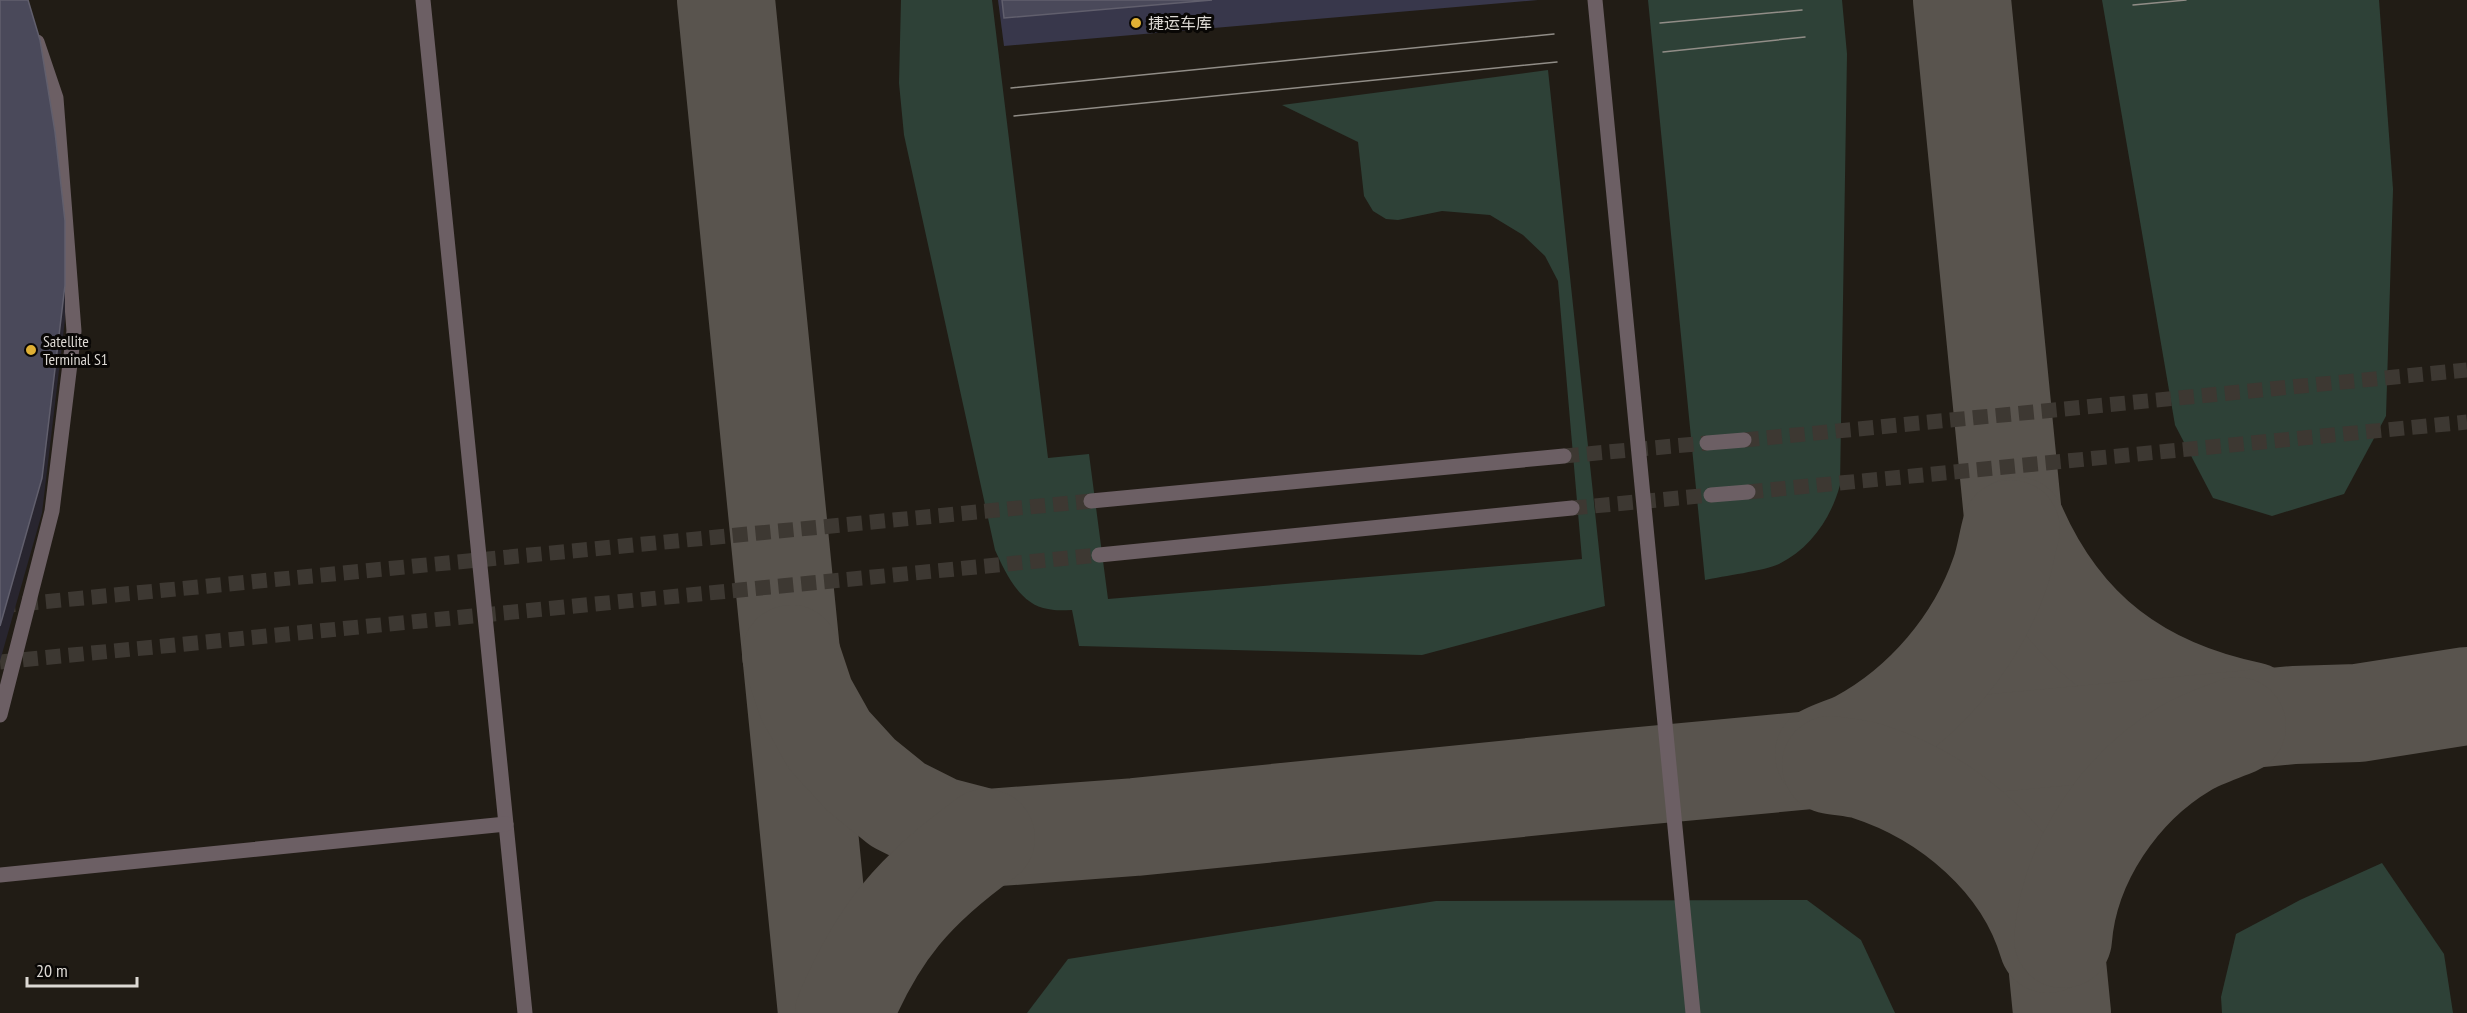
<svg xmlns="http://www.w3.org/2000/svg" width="2467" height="1013" font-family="'PT Sans Narrow','Noto Sans SC',sans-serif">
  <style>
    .green { fill: #2e4137 }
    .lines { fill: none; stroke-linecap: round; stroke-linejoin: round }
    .taxiway { stroke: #59544e; stroke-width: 98 }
    .minor-tunnel { stroke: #3d3832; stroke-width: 15; stroke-dasharray: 15 8; stroke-linecap: butt }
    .minor { stroke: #6c5f64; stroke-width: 15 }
    .tram { stroke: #918d87; stroke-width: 1.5 }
    .wall { fill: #38374b }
    .shaded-wall { fill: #28252f }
    .building { fill: #4a495a; stroke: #615f6d; stroke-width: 1.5 }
    .poi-dot { fill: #e0b034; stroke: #090705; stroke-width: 2 }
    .labels { text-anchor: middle; stroke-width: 6; stroke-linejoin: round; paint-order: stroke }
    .poi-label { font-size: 16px; fill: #ddd9d4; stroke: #090705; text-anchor: start }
  </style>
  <rect width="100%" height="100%" fill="#211c15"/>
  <g class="green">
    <path d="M901,0h91l56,458 41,-4 19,145 474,-40 -24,-278 -13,-25 -22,-21 -33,-20 -48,-4 -44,9 -12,-1 -13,-8 -9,-15 -6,-54 -76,-37 266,-35 57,536 -183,49 -343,-9 -7,-36c-8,0 -16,1 -24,-1 -28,-4 -43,-37 -53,-59l-91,-415 -5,-52z"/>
    <path d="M1648,0h194l5,54 -7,431c-9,33 -29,63 -61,79 -15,7 -56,12 -74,16z"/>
    <path d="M2102,0h277l14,189 -7,227 -42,78 -72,22 -59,-18 -38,-73z"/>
    <path d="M2382,863l62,91 9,59h-231l-1,-16 15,-63 64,-34z"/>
    <path d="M1807,900l54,40 34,73h-868l41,-54 368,-58z"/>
  </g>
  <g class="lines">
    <g class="taxiway">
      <path d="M726,0l101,1013"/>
      <path d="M1962,0l100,1013"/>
      <path d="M2017,526c46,105 123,162 234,185"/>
      <path d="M791,654l15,45 23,41 32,35 37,30 42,21 46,12 149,-11 484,-49 675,-63 64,-2 109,-17"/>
      <path d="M1824,754c11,-5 23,-9 34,-14 65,-35 118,-97 142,-167 5,-14 7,-30 11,-44"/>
      <path d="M1831,765c12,2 25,3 36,6 81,26 157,90 181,173"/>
      <path d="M2063,939c6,-77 57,-152 123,-191 15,-9 34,-15 51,-22"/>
      <path d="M844,1013c34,-81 71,-124 142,-175"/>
    </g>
    <g class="minor-tunnel">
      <path d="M1744,440l723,-70"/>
      <path d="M1564,456l143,-13"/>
      <path d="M1748,492l719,-70"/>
      <path d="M1572,508l139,-13"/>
      <path d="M0,606l1091,-105"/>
      <path d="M0,662l1099,-107"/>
    </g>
    <g class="minor">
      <path d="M423,0l102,1013"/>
      <path d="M1595,0l98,1013"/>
      <path d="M1707,443l37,-3"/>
      <path d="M1711,495l37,-3"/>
      <path d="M1091,501l473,-45"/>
      <path d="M1099,555l473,-47"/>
      <path d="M0,715l52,-204 22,-180 -18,-233 -19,-56"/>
      <path d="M0,875l506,-51"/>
    </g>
    <g class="tram">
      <path d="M2133,5l53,-5"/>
      <path d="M1660,23l142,-13"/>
      <path d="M1663,52l142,-15"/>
      <path d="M1011,88l543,-54"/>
      <path d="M1014,116l543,-54"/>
    </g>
  </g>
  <path class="wall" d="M998,0h540l-534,46z"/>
  <path class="shaded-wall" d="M65,285v35l-23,193 -42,148v-35z"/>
  <g class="building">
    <path d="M0,0h28l12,40 15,92 10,89v64l-23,193 -42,148z"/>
    <path d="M1002,0h210l-208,18z"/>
  </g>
  <g class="poi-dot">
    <circle cx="1136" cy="23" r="6"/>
    <circle cx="31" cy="350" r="6"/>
  </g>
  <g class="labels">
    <g class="poi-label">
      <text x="1148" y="29">捷运车库</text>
      <text x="43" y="347">Satellite<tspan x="43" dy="18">Terminal S1</tspan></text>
    </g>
  </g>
  <path d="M27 977v9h110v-9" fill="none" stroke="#ddd9d4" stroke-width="3"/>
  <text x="36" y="977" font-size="18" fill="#ddd9d4" stroke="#090705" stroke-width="4.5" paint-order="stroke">20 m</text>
</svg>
